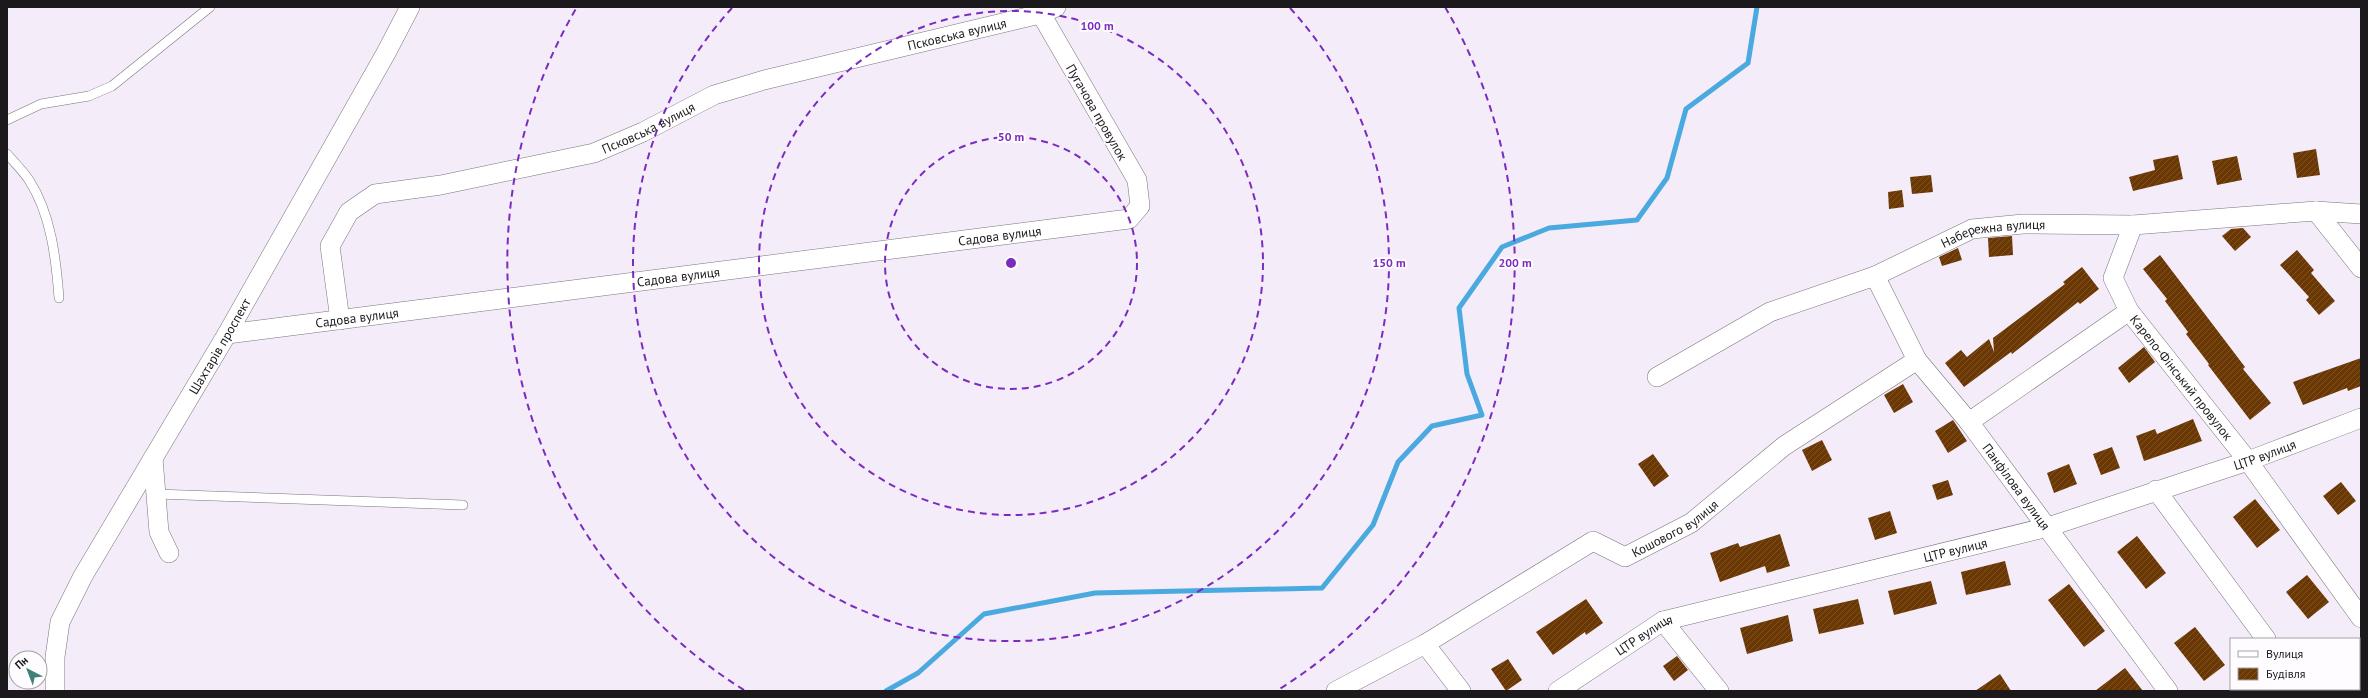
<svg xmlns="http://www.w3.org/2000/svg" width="2368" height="698" font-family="'PT Sans',sans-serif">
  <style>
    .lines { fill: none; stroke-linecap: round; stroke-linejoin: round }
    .stream { stroke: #4aa9de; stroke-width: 5 }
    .building { fill: url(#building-hatch) }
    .service-casing { stroke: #7b737d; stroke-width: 10 }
    .minor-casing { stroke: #7b737d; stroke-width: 20 }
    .service { stroke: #fff; stroke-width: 9 }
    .minor { stroke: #fff; stroke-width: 19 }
    .ring { fill: none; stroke: #7b2cbf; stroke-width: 2; stroke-dasharray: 7 5 }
    .labels { text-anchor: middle; stroke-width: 4; stroke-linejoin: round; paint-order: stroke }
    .street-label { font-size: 13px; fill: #1c191d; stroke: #fefcff }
    .centre { fill: #7b2cbf; stroke: #fefcff; stroke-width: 2 }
    .ring-label { font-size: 12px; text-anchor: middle; font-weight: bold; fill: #7b2cbf; stroke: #fefcff; stroke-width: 4; stroke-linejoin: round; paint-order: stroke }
  </style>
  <defs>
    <pattern id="building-hatch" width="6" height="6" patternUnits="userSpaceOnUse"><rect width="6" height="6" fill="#6b3702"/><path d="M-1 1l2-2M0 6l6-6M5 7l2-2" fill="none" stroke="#7b5127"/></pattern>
  </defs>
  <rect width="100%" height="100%" fill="#f5ecf9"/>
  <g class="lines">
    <path class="stream" d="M886,691l32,-18 66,-59 111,-21 227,-5 51,-63 25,-63 34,-36 50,-11 -15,-41 -8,-66 43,-61 47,-19 88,-8 30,-42 19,-69 62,-46 9,-56"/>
  </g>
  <g class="building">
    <path d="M2316,149l4,26 -23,3 -4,-25z"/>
    <path d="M2178,155l5,24 -50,12 -4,-14 26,-7 -2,-10z"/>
    <path d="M2237,156l5,24 -25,5 -5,-24z"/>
    <path d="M1931,175l2,17 -21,2 -2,-17z"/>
    <path d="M1902,190l2,17 -15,2 -1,-17z"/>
    <path d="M2243,228l8,9 -16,14 -13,-15 9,-7z"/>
    <path d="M2012,236l1,19 -24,2 -1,-19z"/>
    <path d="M1958,248l4,12 -20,6 -3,-9z"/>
    <path d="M2297,250l17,20 -3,3 24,28 -16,14 -13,-15 3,-3 -29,-32z"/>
    <path d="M2160,255l85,112 -2,2 28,34 -21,17 -42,-55 1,-1 -23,-30 2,-2 -23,-31 2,-2 -24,-30z"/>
    <path d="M2082,267l17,22 -19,15 -2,-2 -66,52 -1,-2 -47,35 -19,-24 16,-13 6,7 22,-18 5,13 -1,-14 72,-54 -2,-2z"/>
    <path d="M2144,347l11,15 -26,21 -11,-15z"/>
    <path d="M2361,358v28l-13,5 -1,-3 -44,17 -10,-23z"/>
    <path d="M1903,384l10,18 -19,11 -10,-18z"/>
    <path d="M2193,419l9,22 -58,20 -8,-25 19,-7 2,5z"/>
    <path d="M1953,420l14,21 -19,12 -13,-22z"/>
    <path d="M1822,440l10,20 -20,11 -10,-21z"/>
    <path d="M2112,447l8,21 -19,7 -8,-21z"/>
    <path d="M1653,454l16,22 -15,11 -16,-23z"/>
    <path d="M2069,464l8,20 -23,9 -7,-20z"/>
    <path d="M1948,480l5,15 -16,5 -5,-15z"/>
    <path d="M2341,482l15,19 -18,14 -15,-19z"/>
    <path d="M2255,499l25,31 -23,18 -24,-31z"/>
    <path d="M1890,511l7,22 -22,7 -7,-22z"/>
    <path d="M1780,534l10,32 -23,7 -2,-7 -45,16 -10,-29 28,-10 2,4z"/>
    <path d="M2137,536l29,37 -20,16 -29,-37z"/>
    <path d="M2005,561l6,24 -45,10 -5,-23z"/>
    <path d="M2307,575l22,27 -21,17 -22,-27z"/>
    <path d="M1931,581l6,23 -43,11 -6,-24z"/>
    <path d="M2069,584l36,47 -21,16 -36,-47z"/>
    <path d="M1586,599l17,24 -17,12 -1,-3 -32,23 -17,-23z"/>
    <path d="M1858,599l6,25 -45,10 -6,-25z"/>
    <path d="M1788,615l5,26 -46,13 -7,-26z"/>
    <path d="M2195,627l30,38 -21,16 -30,-38z"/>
    <path d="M1677,656l11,14 -14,11 -11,-15z"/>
    <path d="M1508,659l14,21 -16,11 -15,-22z"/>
    <path d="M2125,668l18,23h-48z"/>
    <path d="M2000,674l11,17h-36z"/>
  </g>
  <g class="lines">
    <defs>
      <g id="service">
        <path d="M7,120l34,-16 48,-8 23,-10 98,-79"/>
        <path d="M7,154c7,8 16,17 22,26 22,34 27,78 30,118"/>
        <path d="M156,494l307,11"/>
      </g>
      <g id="minor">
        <path d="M2316,211l45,57"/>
        <path id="s1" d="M2133,225l-20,53 16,33 119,150 113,157"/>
        <path id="s2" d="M1875,276l42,84 52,62 199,269"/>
        <path id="s3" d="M340,320l-10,-74 19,-34 26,-18 66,-9 153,-32 49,-21 71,-37 50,-15 276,-66 16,-7"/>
        <path id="s4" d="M227,334l902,-115 11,-13 -3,-26 -100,-173"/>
        <path id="s5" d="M1657,377l113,-65 105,-36 97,-47 51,-5 110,1 183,-14 45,3"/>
        <path d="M1969,422l160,-111"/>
        <path d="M153,458l6,74 10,21"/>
        <path d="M2156,490l110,149"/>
        <path d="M1663,621l56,70"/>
        <path d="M1425,644l36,47"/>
        <path d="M2303,689l2,2"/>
        <path id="s6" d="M55,691v-34l5,-35 23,-46 144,-242 159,-281 24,-46"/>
        <path id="s7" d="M1336,691l89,-47 168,-103 32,16 66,-34 93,-77 133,-86"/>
        <path id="s8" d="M1558,691l105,-70 385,-94 200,-66 113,-43"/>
      </g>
    </defs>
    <use href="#service" class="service-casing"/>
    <use href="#minor" class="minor-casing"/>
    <use href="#service" class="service"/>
    <use href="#minor" class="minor"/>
  </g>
  <g class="ring">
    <circle cx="1011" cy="263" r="126"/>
    <circle cx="1011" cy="263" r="252"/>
    <path d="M1290 8A378 378 0 1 1 732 8"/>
    <path d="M744 690A504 504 0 0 1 577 7M1445 7A504 504 0 0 1 1278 690"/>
  </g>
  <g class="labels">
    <g class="street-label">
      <text dy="5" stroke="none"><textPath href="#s3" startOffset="752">Псковська вулиця</textPath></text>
      <text transform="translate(1097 112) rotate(60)" y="5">Пугачова провулок</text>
      <text dy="5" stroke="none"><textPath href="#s3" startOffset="428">Псковська вулиця</textPath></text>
      <text dy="5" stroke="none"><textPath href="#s4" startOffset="779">Садова вулиця</textPath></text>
      <text dy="5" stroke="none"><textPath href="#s5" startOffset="369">Набережна вулиця</textPath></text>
      <text dy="5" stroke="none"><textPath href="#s4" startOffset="455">Садова вулиця</textPath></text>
      <text dy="5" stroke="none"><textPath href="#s4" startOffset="131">Садова вулиця</textPath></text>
      <text dy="5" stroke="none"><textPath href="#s6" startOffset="388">Шахтарів проспект</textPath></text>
      <text dy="5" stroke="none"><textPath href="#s1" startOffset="178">Карело-Фінський провулок</textPath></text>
      <text dy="5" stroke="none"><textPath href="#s8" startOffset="751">ЦТР вулиця</textPath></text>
      <text dy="5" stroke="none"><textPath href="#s2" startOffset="255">Панфілова вулиця</textPath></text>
      <text dy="5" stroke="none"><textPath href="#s7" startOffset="391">Кошового вулиця</textPath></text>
      <text dy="5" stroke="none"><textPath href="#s8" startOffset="427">ЦТР вулиця</textPath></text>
      <text dy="5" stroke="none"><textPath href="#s8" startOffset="103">ЦТР вулиця</textPath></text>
    </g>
  </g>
  <circle cx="1011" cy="263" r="6" class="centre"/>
  <g class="ring-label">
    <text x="1097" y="30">100 m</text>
    <text x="1011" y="141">50 m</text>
    <text x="1389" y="267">150 m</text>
    <text x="1515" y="267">200 m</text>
  </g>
  <rect width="2368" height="698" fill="none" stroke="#1c191d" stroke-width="16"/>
  <rect x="2230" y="638" width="130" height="52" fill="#fefcff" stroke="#a4a1a5"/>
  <rect x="2238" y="651" width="20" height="6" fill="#ffffff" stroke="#a4a1a5"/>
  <text x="2266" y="658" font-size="12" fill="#1c191d">Вулиця</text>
  <rect x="2238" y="668" width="20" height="12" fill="url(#building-hatch)" stroke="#a4a1a5"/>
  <text x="2266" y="678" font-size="12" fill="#1c191d">Будівля</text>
  <g transform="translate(28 670) rotate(318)"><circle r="19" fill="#fefcff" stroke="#a4a1a5"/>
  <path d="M0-3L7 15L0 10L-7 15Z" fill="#3d8279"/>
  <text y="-6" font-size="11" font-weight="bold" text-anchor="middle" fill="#1c191d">Пн</text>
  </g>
</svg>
